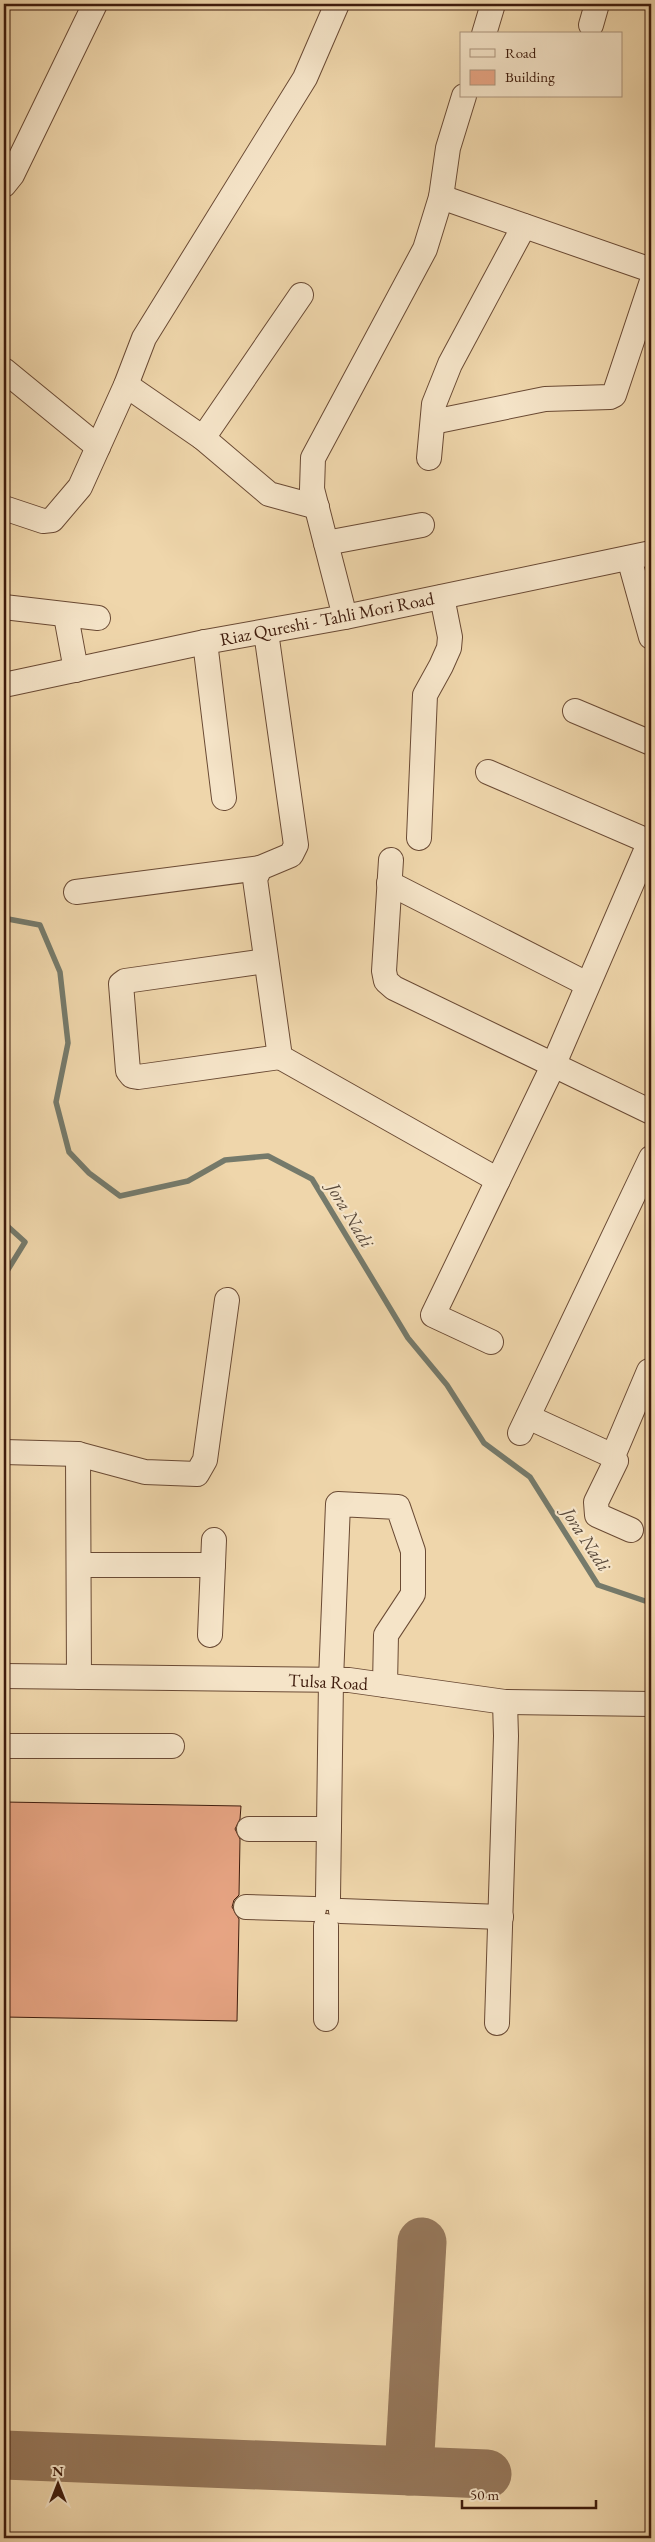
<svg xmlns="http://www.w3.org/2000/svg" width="655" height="2542" font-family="'EB Garamond',serif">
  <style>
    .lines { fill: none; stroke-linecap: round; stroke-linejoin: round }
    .stream { stroke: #757a6b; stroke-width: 5.5 }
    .taxiway { stroke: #96785c; stroke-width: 49 }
    .building { fill: #e8a584; stroke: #3e1b0c }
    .minor-casing { stroke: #6a4a34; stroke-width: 26 }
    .minor { stroke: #f5e4c8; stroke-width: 24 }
    .labels { text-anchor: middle; stroke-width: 4.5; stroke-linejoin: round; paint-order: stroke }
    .street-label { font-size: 18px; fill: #3e1b0c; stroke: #f5e4c8 }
    .water-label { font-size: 19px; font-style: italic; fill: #5a4a3b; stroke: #f5e4c8 }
  </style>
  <rect width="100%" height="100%" fill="#efd6ab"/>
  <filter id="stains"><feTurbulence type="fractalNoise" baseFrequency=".004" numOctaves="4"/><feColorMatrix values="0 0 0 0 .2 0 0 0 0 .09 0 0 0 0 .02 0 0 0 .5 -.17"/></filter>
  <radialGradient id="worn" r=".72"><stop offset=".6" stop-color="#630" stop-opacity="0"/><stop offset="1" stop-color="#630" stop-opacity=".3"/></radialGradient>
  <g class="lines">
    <g class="stream">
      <path d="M4,921l4,-2 32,6 20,47 8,71 -12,59 13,50 20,21 31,23 68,-15 37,-21 43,-4 44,23 96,159 39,47 37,58 46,34 68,108 53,18"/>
      <path d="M4,1223l21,19 -21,34"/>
    </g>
    <g class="taxiway">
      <path d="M4,2455l483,19"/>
      <path d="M409,2471l13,-229"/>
    </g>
  </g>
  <path class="building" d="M4,1802l237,4 -1,13 -5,10 5,10 -1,56 -5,5 -2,7 7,12 -2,102 -233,-4z"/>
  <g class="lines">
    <defs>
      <g id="minor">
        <path d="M591,25l6,-21"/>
        <path d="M484,34l9,-30"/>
        <path d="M4,185l8,-10 83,-171"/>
        <path d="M441,197l210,73"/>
        <path d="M4,370l94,77"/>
        <path d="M126,385l77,53 66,56 48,13"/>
        <path d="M433,422l112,-23 65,-2 4,-2 37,-111"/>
        <path d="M203,438l98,-143"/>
        <path d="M429,458l5,-54 16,-40 74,-138"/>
        <path d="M4,508l39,13 9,-1 28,-33 46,-102 18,-47 161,-260 32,-74"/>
        <path d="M326,543l96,-18"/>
        <path d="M629,558l22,79"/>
        <path d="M4,607l94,11"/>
        <path d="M66,616l10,54"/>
        <path d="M345,617l-33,-128 1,-31 112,-209 16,-52 7,-49 16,-52"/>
        <path d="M266,632l30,213 -5,10 -31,13 -5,11 25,178 218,123"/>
        <path d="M205,642l19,156"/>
        <path d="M4,685l201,-43 140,-25 306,-64"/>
        <path d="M575,711l76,32"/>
        <path d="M488,772l162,70"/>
        <path d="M419,838l6,-143 16,-29 8,-18 1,-11 -8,-40"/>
        <path d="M391,860l-7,111 2,10 8,7 257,124"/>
        <path d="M389,883l198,101"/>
        <path d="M76,892l184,-24"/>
        <path d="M266,961l-141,20 -4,3 7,87 4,5 6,1 142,-20"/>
        <path d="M491,1342l-58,-27 120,-249 98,-227"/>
        <path d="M528,1417l85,39"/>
        <path d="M520,1433l131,-275"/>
        <path d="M4,1452l74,2 67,18 52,2 8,-14 22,-160"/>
        <path d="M78,1454l1,223"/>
        <path d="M631,1530l-34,-15 -1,-13 20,-41 -3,-5 36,-85"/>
        <path d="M79,1565h134"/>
        <path d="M210,1635l4,-95"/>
        <path d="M4,1676l345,4 156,22 146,2"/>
        <path d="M4,1746h168"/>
        <path d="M249,1829h80"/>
        <path d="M328,1898l3,-218 7,-176 60,3 15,44v43l-27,41 -1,50"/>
        <path d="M246,1907l68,2"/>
        <path d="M341,1911l160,6"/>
        <path d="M326,2019v-93"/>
        <path d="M497,2023l9,-287 -1,-34"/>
      </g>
    </defs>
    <use href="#minor" class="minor-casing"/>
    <use href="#minor" class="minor"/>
  </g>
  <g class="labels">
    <g class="street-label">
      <text transform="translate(327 619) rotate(-11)" y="6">Riaz Qureshi - Tahli Mori Road</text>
      <text transform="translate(328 1682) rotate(3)" y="6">Tulsa Road</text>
    </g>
    <g class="water-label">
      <text transform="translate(351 1215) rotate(59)" y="7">Jora Nadi</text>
      <text transform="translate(587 1539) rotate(57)" y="7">Jora Nadi</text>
    </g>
  </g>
  <rect width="655" height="2542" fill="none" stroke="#efd6ab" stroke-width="20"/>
  <rect x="5" y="5" width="645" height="2532" fill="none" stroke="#3e1b0c" stroke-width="2.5"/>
  <rect x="10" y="10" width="635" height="2522" fill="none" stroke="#3e1b0c"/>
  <rect x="460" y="32" width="162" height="65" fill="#f5e4c8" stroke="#ac947d"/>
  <rect x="470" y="49" width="25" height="8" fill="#f5e4c8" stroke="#ac947d"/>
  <text x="505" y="58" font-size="15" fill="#3e1b0c">Road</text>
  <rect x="470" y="70" width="25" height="15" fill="#e8a584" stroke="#ac947d"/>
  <text x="505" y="82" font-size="15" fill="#3e1b0c">Building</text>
  <g transform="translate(58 2484)" stroke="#f5e4c8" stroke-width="4" paint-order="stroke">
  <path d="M0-4L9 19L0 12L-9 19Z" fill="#3e1b0c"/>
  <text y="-8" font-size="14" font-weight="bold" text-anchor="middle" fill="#3e1b0c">N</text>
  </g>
  <path d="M462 2500v8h134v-8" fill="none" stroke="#3e1b0c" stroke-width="2.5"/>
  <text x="470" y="2500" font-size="15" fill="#3e1b0c" stroke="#f5e4c8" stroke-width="4" paint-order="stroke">50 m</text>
  <rect width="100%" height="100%" filter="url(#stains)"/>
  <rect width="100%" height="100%" fill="url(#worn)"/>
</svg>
